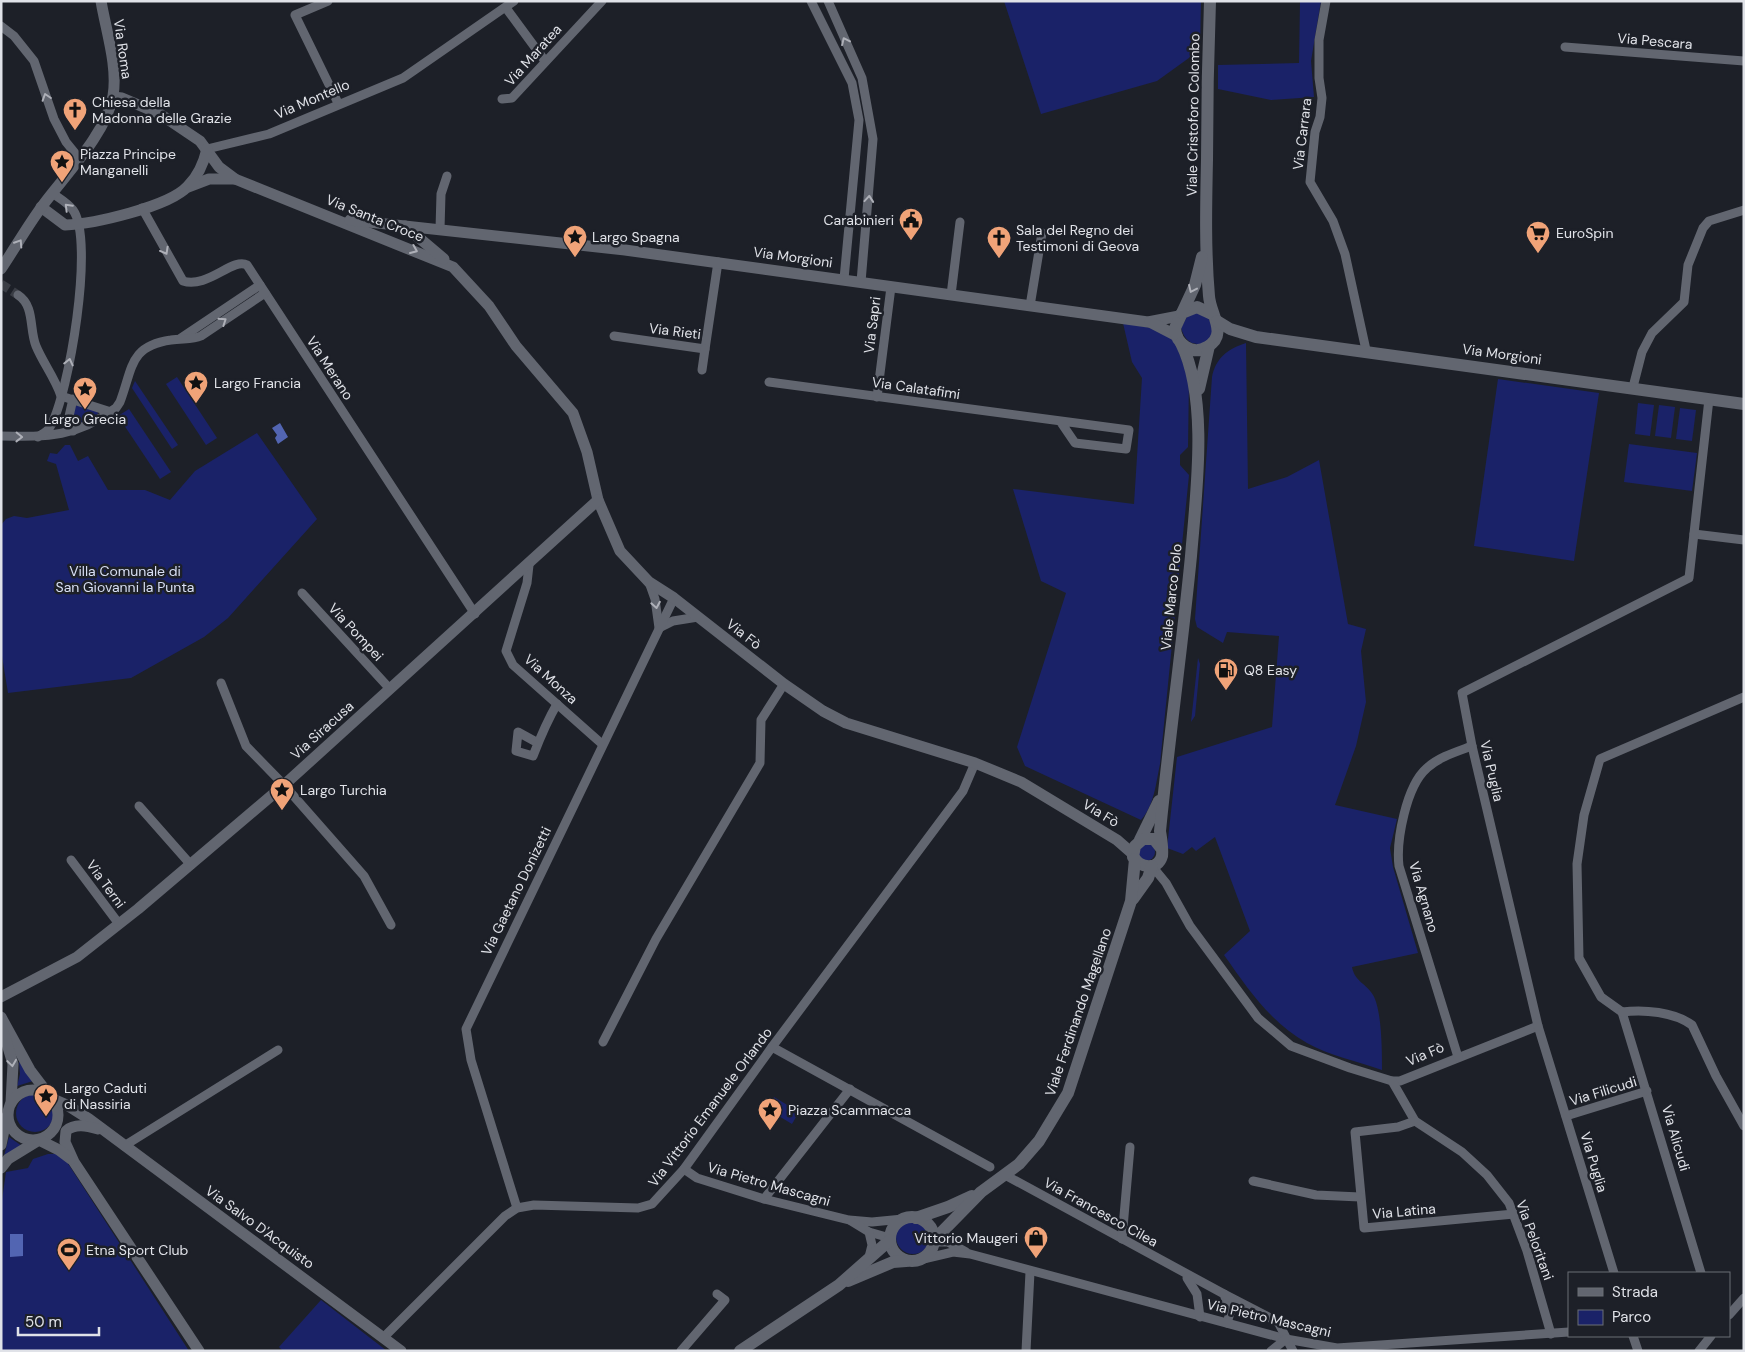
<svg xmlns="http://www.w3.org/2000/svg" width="1745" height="1352" font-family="'DM Sans',sans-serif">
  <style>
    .green { fill: #1a2268 }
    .water { fill: #5265b2 }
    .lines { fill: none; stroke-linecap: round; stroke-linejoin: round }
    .minor-tunnel { stroke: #3a3d45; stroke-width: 9; stroke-dasharray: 9 4.5; stroke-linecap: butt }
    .minor { stroke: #626670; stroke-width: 9 }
    .tertiary { stroke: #626670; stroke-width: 11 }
    .secondary { stroke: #626670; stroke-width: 12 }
    .oneway { stroke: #aeb0b8 }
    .labels { text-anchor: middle; stroke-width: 5; stroke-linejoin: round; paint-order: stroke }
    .street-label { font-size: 14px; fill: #e0e2e8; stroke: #1d2028 }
    .poi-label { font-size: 14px; fill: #e0e2e8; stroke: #1d2028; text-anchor: start }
    .park-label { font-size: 14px; fill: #d8dff4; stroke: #1d2028 }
  </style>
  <rect width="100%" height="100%" fill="#1d2028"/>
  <g class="green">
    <path d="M1004,1h197l-1,49 -43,31 -116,33z"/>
    <path d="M1300,1h21l-10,60 3,36 -43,3 -53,-11v-24l81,-2z"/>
    <path d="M1189,313h17l9,19 -10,12c-14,1 -20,-3 -24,-16z"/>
    <path d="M1123,323l29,5 22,11 15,40 -1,68 -8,8v10l9,10 -29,289c-4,19 -6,42 -19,56l-116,-54 -8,-19 49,-154 -25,-12 -28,-92 121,15 8,-126 -10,-16z"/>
    <path d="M1246,343l2,146 39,-12 32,-17 29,164 18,5 -5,22 5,51 -10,44 -21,59 62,14 -7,29 3,19 25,86 -66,14c3,15 14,16 21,28 9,15 9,57 9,75 -23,-8 -54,-15 -75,-27 -37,-21 -59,-54 -83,-88l26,-24 -35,-94 -19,14 -4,-4 -9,7 -16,-6 10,-91 95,-30 7,-91 -52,-4 -4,11 -26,-16 -2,-8 17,-242c4,-19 15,-28 34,-34z"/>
    <path d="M177,377l40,61 -11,7 -40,-61z"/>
    <path d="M1498,379l101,14 -25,168 -100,-15z"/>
    <path d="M135,381l43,64 -6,4 -40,-61z"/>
    <path d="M1638,403l16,2 -4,31 -15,-2z"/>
    <path d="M76,405l21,6 1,3 -17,10 -10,-3z"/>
    <path d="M1659,405l16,2 -4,31 -16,-2z"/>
    <path d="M1680,408l16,2 -4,31 -16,-2z"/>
    <path d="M129,409l42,63 -11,7 -42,-63z"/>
    <path d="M257,433l60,86 -89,99 -24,19 -73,41 -123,15 -7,-43v-125l5,-6 8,-3 13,2 42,-8 -13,-46 -9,-3 3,-8 7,1 8,-9h5l8,16 10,-5 20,34h37l25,10 25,-29z"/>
    <path d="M1629,444l68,9 -5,38 -68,-9z"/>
    <path d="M1198,658l2,6 -5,52 -4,6z"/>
    <circle cx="1146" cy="852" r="9"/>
    <path d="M19,1061l14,20 -16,5 3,-12z"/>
    <circle cx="35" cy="1113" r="19"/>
    <path d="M774,1097l25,15 -7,12 -25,-15z"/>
    <path d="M9,1137l13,9 -18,10z"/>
    <path d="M48,1154h9l10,8 122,189h-188v-144l5,-35 22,-4 5,-9z"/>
    <circle cx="913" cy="1237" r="17"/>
    <path d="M321,1300l66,51h-104l-4,-4z"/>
  </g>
  <g class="water">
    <path d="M280,423l8,14 -10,7 -3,-6 2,-3 -5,-7z"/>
    <path d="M10,1234h13v22l-13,1z"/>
  </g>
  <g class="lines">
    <path class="minor-tunnel" d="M1,284l17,11"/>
    <g class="minor">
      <path d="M328,1l-33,14 43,88"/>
      <path d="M811,1l41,82 7,37 -15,159"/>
      <path d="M828,1l34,77 11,61 -12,143"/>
      <path d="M1326,1l-7,39v38l3,20 -2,19 -5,15 -5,50 23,39 12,33 21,96"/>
      <path d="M506,8l39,53"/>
      <path d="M1,26l13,10 20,25 20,58 12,23 13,16"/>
      <path d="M1565,47l179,14"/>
      <path d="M502,99l10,-1 90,-97"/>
      <path d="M207,149l62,-15 134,-56 111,-77"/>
      <path d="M142,208l41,73c24,8 50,-24 64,-16l228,349"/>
      <path d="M440,229l1,-35 6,-18"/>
      <path d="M18,295c17,11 11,34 18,51 7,17 19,32 25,50l50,16"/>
      <path d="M951,295l9,-73"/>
      <path d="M1030,306l12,-73"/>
      <path d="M614,336l91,13 13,-87"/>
      <path d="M181,338l79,-53"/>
      <path d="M702,370l3,-21"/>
      <path d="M769,382l360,48 -3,19 -51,-6 -15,-22"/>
      <path d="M1633,387l9,-35 10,-19 32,-31 4,-37 15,-37 6,-7 35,-11"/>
      <path d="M877,397l14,-110"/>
      <path d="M73,399l-6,26 6,6"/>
      <path d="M1,436c48,1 75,1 115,-28l4,-6c13,-34 9,-56 51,-62 11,-2 21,0 30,-4l64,-43"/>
      <path d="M38,437c4,-3 9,-5 12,-10 19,-32 45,-187 23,-217 -5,-7 -14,-12 -21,-17"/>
      <path d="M1694,534l50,6"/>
      <path d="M529,565l-2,18 -21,68 7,14 89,79"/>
      <path d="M649,582l6,17 4,29 14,-7 25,-4"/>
      <path d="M302,593l88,96"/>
      <path d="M221,683l25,63 38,39 80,91 27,49"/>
      <path d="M538,743l-20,-11 -2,19 17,5c7,-18 14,-35 24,-52"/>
      <path d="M139,806l52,59"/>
      <path d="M71,860l48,64"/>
      <path d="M1152,866l14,17 24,43 68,92 33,28 59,22 42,13h8l138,-55"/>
      <path d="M1622,1012l-21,-15 -22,-39 -2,-94 7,-49 16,-56 144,-62"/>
      <path d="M1622,1012l79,261"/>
      <path d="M1622,1012c22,-3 52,0 70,13l24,51 28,50"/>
      <path d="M603,1042l53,-103 104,-176 1,-43 23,-36"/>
      <path d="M772,1047l218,120"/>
      <path d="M1458,1057l-59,-191c-3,-25 7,-80 28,-98 12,-11 29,-16 45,-22"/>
      <path d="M1392,1081l23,40 47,31 25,23 22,28 18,48 24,83"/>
      <path d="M1566,1116l81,-25"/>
      <path d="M1415,1121l-17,6 -43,5 9,96 150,-14"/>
      <path d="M124,1146l154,-96"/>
      <path d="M684,1169l13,9 67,21 85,21 23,2 31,-3"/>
      <path d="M1005,1175l219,119 6,19 -3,10"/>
      <path d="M1253,1181l63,14 44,2"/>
      <path d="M764,1199l86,-110"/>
      <path d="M517,1208l-46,-148 -5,-31 208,-431"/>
      <path d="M851,1221l18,11 21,6"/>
      <path d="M869,1232l3,13 -3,12"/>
      <path d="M1122,1239l8,-92"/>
      <path d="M934,1242h14l18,10"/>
      <path d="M919,1260l34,-8 17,2 316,85 51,9 232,-16"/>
      <path d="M1614,1273l-76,-247 -66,-280 -10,-53 227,-115 20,-179"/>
      <path d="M1187,1278l10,16 3,23"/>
      <path d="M1224,1294l54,28 15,29"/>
      <path d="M1729,1315l15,-17"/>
      <path d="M1633,1336l5,15"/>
      <path d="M384,1337l121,-121 12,-8 17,-3 104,3 14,-4 32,-35 88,-122 191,-256 12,-28"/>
      <path d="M681,1351l44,-51 -8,-6"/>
      <path d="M1026,1351l4,-79"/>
      <path d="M1271,1351l15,-12"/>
      <path d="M1699,1351l12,-15"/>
    </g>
    <g class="tertiary">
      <path d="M113,97l9,1 38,16 40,27 19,26 16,12 218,88 36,39 27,40 57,67 14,39 11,48 22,51 29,31 25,16 110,86 39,27 23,12 129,40 46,19 96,58 16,14"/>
      <path d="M188,187l21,-8h26"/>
      <path d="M41,207l24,18c28,-1 104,-18 123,-39 10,-10 16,-24 19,-37"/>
      <path d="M350,220l275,30 523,72 31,-6"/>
      <path d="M405,226l39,33"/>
      <path d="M1,269c14,-21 27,-44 42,-64 23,-31 63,-71 70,-109 5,-30 -7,-65 -12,-95"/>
      <path d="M1150,322l27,14"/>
      <path d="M1,997l76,-40 61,-48 146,-124 314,-285"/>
      <path d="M1,1017l29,53 19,25"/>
      <path d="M4,1034l9,30 -2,39"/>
      <circle cx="33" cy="1115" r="25"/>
      <path d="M53,1099l14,6 22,14 312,232"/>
      <path d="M98,1129c-11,-3 -23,-6 -32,2l-1,11 9,20 125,189"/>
      <path d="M1,1145l6,-29"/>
      <path d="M1,1168l7,-9 31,-19 20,10 12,9"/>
    </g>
    <g class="secondary">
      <path d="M1210,1c-2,53 -3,106 -3,159 -1,46 -2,91 2,136 1,18 20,39 -2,51 -15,9 -31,-3 -32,-19l7,-15 15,-6 15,7"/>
      <path d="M1182,313l13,-28 7,-28"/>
      <path d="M1217,321l13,8 26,8 488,67"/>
      <path d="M1199,389l10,-43"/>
      <path d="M1140,840l19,-39"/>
      <path d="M1161,848l-7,-9h-11l-8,7 -2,11c7,11 25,14 29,-1 1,-8 -1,-18 -2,-25 9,-92 22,-183 31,-275 5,-62 18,-157 -10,-213"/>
      <path d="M1133,899l15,-21 4,-12"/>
      <circle cx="912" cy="1239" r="22"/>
      <path d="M916,1218l32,-11 24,-11"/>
      <path d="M934,1240l47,-48 38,-28 20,-23 29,-48 63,-192 4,-42"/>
      <path d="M848,1281l45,-19 13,-1"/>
      <path d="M740,1351l99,-66 51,-45"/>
    </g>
  </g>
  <defs><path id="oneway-chevron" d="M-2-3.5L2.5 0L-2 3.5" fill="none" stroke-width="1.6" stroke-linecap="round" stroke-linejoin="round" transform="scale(1.25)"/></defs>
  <g class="oneway">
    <use href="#oneway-chevron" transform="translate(845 41) rotate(-115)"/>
    <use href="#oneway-chevron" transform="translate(46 97) rotate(-108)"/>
    <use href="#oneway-chevron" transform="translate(869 199) rotate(-85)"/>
    <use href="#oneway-chevron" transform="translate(68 207) rotate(-135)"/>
    <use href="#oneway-chevron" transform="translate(19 243) rotate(-57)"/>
    <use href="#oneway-chevron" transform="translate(414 250) rotate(23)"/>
    <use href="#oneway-chevron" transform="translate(165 251) rotate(61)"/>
    <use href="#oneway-chevron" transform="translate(1192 289) rotate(115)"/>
    <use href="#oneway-chevron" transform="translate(223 321) rotate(-34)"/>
    <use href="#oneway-chevron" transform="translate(69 362) rotate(-77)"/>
    <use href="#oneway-chevron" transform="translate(19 437) rotate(1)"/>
    <use href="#oneway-chevron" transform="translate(656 605) rotate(80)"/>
    <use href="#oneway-chevron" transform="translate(12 1063) rotate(82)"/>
  </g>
  <defs>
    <symbol id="church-pin" viewBox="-11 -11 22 30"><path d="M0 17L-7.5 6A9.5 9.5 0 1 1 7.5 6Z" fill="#f0a378" stroke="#1d2028"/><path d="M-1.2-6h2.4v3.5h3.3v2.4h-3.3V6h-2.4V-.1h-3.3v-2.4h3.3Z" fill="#111"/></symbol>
    <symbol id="sight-pin" viewBox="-11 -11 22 30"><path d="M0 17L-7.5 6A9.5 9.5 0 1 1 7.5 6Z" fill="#f0a378" stroke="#1d2028"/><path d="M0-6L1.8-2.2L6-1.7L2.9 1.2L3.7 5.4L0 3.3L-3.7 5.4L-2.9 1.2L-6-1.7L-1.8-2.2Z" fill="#111"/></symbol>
    <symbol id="civic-pin" viewBox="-11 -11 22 30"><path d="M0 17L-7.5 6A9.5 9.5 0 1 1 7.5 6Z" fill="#f0a378" stroke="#1d2028"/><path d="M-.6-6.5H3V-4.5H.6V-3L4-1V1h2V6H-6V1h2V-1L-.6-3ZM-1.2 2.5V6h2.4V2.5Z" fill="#111"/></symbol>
    <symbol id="supermarket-pin" viewBox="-11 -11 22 30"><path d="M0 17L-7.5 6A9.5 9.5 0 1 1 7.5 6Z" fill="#f0a378" stroke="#1d2028"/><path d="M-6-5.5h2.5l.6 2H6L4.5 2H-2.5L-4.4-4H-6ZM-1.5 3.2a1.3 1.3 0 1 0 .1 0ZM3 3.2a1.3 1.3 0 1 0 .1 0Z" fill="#111"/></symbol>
    <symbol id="fuel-pin" viewBox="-11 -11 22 30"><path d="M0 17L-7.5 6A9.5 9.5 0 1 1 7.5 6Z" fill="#f0a378" stroke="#1d2028"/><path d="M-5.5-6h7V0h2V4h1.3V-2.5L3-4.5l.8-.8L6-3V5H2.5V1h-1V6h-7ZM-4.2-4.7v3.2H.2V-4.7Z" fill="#111"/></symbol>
    <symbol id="shop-pin" viewBox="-11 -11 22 30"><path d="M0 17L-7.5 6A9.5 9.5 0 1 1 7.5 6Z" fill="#f0a378" stroke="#1d2028"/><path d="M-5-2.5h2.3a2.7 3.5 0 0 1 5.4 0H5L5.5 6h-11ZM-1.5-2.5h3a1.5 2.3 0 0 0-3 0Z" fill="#111"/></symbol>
    <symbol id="stadium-pin" viewBox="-11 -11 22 30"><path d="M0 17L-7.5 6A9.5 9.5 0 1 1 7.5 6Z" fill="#f0a378" stroke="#1d2028"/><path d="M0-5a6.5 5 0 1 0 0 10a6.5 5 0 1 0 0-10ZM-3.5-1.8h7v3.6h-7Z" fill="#111"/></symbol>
  </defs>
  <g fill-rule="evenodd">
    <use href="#church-pin" x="61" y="96" width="28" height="38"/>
    <use href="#sight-pin" x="48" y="148" width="28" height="38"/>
    <use href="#civic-pin" x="897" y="206" width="28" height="38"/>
    <use href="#supermarket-pin" x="1524" y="219" width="28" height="38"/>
    <use href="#sight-pin" x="561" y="223" width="28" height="38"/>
    <use href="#church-pin" x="985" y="224" width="28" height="38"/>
    <use href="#sight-pin" x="182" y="369" width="28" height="38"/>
    <use href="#sight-pin" x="71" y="375" width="28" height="38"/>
    <use href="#fuel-pin" x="1212" y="656" width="28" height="38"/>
    <use href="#sight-pin" x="268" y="776" width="28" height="38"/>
    <use href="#sight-pin" x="32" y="1082" width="28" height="38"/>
    <use href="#sight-pin" x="756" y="1096" width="28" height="38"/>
    <use href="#shop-pin" x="1022" y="1224" width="28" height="38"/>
    <use href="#stadium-pin" x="55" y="1236" width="28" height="38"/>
  </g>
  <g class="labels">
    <g class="street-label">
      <text transform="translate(1655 41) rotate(5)" y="5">Via Pescara</text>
      <text transform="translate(123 49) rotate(82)" y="5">Via Roma</text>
      <text transform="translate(533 55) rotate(-48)" y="5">Via Maratea</text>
      <text transform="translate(312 99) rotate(-23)" y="5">Via Montello</text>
      <text transform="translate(1193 115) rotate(-89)" y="5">Viale Cristoforo Colombo</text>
      <text transform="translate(1302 134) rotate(-83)" y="5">Via Carrara</text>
      <text transform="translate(375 218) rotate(22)" y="5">Via Santa Croce</text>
      <text transform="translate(793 257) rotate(8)" y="5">Via Morgioni</text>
      <text transform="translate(872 325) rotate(-83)" y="5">Via Sapri</text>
      <text transform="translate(675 331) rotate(7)" y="5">Via Rieti</text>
      <text transform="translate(1502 354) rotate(8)" y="5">Via Morgioni</text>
      <text transform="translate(330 368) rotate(57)" y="5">Via Merano</text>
      <text transform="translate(916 388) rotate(8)" y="5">Via Calatafimi</text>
      <text transform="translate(1171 597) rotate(-84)" y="5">Viale Marco Polo</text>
      <text transform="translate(356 632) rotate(47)" y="5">Via Pompei</text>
      <text transform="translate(744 634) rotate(38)" y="5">Via Fò</text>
      <text transform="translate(551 679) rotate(42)" y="5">Via Monza</text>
      <text transform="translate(322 730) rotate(-42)" y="5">Via Siracusa</text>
      <text transform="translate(1492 771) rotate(77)" y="5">Via Puglia</text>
      <text transform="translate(1101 813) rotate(31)" y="5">Via Fò</text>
      <text transform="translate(106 884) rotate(54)" y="5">Via Terni</text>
      <text transform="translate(516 891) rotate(-64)" y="5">Via Gaetano Donizetti</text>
      <text transform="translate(1424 897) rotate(74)" y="5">Via Agnano</text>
      <text transform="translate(1078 1012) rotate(-71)" y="5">Viale Ferdinando Magellano</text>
      <text transform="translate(1425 1054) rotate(-23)" y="5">Via Fò</text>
      <text transform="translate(1603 1091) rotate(-17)" y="5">Via Filicudi</text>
      <text transform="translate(710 1107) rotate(-53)" y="5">Via Vittorio Emanuele Orlando</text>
      <text transform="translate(1676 1138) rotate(74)" y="5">Via Alicudi</text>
      <text transform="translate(1594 1162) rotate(73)" y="5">Via Puglia</text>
      <text transform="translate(769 1184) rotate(16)" y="5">Via Pietro Mascagni</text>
      <text transform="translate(1404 1211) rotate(-5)" y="5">Via Latina</text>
      <text transform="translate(1101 1212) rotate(29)" y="5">Via Francesco Cilea</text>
      <text transform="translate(260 1227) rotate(36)" y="5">Via Salvo D'Acquisto</text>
      <text transform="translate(1535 1240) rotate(70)" y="5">Via Peloritani</text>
      <text transform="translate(1269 1318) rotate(13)" y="5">Via Pietro Mascagni</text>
    </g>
    <g class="poi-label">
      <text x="92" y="107">Chiesa della<tspan x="92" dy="16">Madonna delle Grazie</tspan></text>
      <text x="80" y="159">Piazza Principe<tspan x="80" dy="16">Manganelli</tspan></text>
      <text x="894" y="225" text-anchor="end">Carabinieri</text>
      <text x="1016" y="235">Sala del Regno dei<tspan x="1016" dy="16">Testimoni di Geova</tspan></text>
      <text x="1556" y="238">EuroSpin</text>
      <text x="592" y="242">Largo Spagna</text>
      <text x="214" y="388">Largo Francia</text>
      <text x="85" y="424" text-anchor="middle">Largo Grecia</text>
      <text x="1244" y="675">Q8 Easy</text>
      <text x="300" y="795">Largo Turchia</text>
      <text x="64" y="1093">Largo Caduti<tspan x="64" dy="16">di Nassiria</tspan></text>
      <text x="788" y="1115">Piazza Scammacca</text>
      <text x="1018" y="1243" text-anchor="end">Vittorio Maugeri</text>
      <text x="86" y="1255">Etna Sport Club</text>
    </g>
    <g class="park-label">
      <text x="125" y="576">Villa Comunale di<tspan x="125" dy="16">San Giovanni la Punta</tspan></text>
    </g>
  </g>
  <rect width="1745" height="1352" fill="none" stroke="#e0e2e8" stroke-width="5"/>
  <rect x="1568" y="1272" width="162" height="65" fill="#1d2028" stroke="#6b6e75"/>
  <rect x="1578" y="1288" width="25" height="8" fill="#626670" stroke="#6b6e75"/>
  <text x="1612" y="1297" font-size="15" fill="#e0e2e8">Strada</text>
  <rect x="1578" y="1310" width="25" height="15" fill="#1a2268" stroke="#6b6e75"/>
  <text x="1612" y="1322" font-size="15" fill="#e0e2e8">Parco</text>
  <path d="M18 1327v8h81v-8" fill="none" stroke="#e0e2e8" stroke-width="2.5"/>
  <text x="25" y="1327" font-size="15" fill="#e0e2e8" stroke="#1d2028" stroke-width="4" paint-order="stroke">50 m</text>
</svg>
